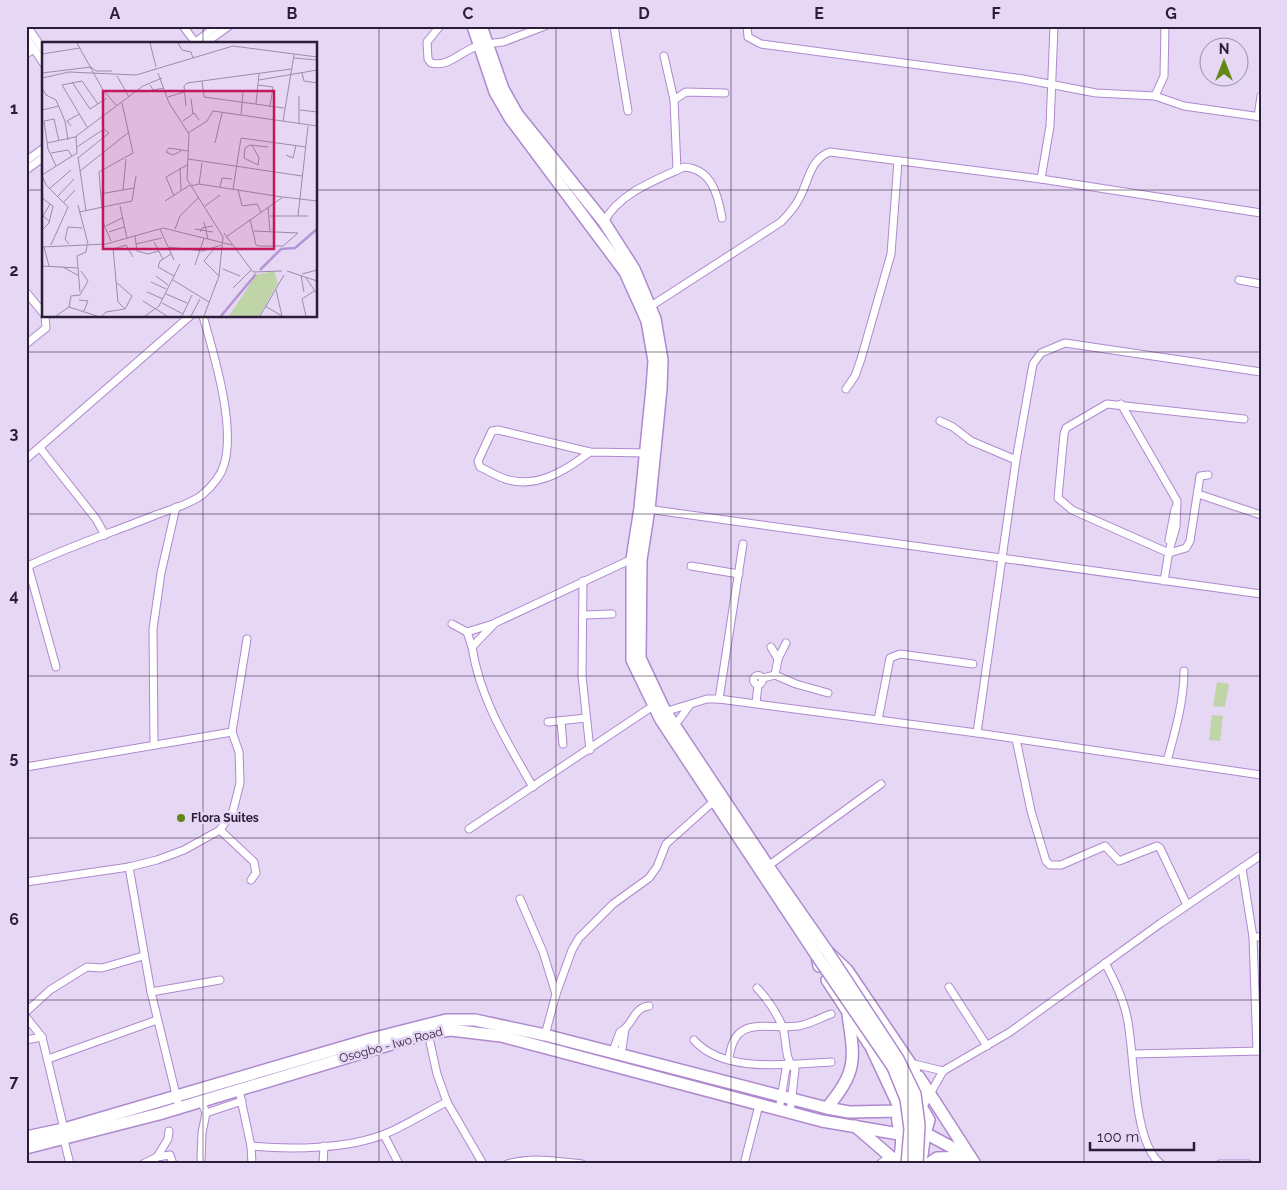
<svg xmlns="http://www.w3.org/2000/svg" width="1287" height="1190" font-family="Raleway,sans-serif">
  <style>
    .green { fill: #bfd4a7 }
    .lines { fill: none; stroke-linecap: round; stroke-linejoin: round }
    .minor-casing { stroke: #af89cf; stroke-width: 9 }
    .primary-casing { stroke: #af89cf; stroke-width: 14 }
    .minor { stroke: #fff; stroke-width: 7 }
    .primary { stroke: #fff; stroke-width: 11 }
    .primary-bridge-casing { stroke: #af89cf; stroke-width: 14; stroke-linecap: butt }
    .primary-bridge { stroke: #fff; stroke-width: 11 }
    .grid { fill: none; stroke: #2b1c38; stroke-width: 1; stroke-opacity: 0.55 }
    .poi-dot { fill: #608813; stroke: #e6d7f5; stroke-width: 2 }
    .labels { text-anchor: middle; stroke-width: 5; stroke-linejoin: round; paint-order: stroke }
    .poi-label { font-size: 12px; font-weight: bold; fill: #2b1c38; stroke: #e6d7f5; text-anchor: start }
    .street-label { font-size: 12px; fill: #2b1c38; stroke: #e6d7f5 }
    .inset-river { fill: none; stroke: #b594d3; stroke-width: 2.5 }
    .inset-road { fill: none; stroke: #9b8ca9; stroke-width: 1 }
    .view { fill: #c2185b; fill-opacity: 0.15; stroke: #c2185b; stroke-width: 2.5 }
    .inset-edge { fill: none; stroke: #2b1c38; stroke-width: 2.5 }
    .neatline { fill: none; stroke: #2b1c38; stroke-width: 2 }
    .grid-label { font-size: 16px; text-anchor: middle; font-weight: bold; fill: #2b1c38 }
  </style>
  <rect width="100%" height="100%" fill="#e6d7f5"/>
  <g class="green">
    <path d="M1217,682l12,2 -4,23 -12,-1z"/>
    <path d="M1212,715l11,1 -3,25 -11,-1z"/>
  </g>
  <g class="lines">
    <defs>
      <g id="minor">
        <path d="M27,26l17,25"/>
        <path d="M183,26l12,16"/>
        <path d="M440,26l-13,16 1,17 3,4c18,5 31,-13 47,-17"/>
        <path d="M614,26l14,85"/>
        <path d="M747,26l1,11 13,7 262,35 73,14 59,3 29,10 77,11"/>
        <path d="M26,37l18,27"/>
        <path d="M193,44l24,-18"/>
        <path d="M204,44l25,-18"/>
        <path d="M486,44l17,-2 42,-16"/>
        <path d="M26,54l8,-5"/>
        <path d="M664,56l10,44 3,70"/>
        <path d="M1155,96l9,-20 1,-50"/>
        <path d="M674,100l12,-8 39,1"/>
        <path d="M1258,117l3,-21"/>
        <path d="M26,161l18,-13"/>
        <path d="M26,170l18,-13"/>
        <path d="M1041,179l9,-53 4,-100"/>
        <path d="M604,222c15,-29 52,-42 80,-55 28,2 34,28 38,51"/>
        <path d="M1239,280l22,4"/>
        <path d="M26,292l18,22"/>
        <path d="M648,308l133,-86c8,-8 14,-15 19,-25 9,-17 10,-38 30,-45l211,27 220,34"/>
        <path d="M26,344l20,-16 -1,-12"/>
        <path d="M846,389l9,-13 6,-17 30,-105 7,-93"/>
        <path d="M1121,404l56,97 -1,26 -7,24"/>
        <path d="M940,421l13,6 18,14 45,19"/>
        <path d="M40,448l56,71 9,16"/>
        <path d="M590,452c-22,17 -51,36 -81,28 -10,-2 -20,-9 -29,-13l-2,-6 14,-30 6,-1 92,22 56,1"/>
        <path d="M26,459l164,-143"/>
        <path d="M1208,475l-8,1 -10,65 -4,7 -17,5 -97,-43 -14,-12 6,-64 2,-6 41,-24 137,15"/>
        <path d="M1198,494l63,21"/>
        <path d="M647,509l614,85"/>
        <path d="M1169,540l6,-31"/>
        <path d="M28,566l28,101"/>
        <path d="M691,566l48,8"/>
        <path d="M26,567c41,-20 85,-34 127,-51 15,-6 36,-11 49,-21 8,-7 19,-19 22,-30 12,-39 -10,-110 -21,-149"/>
        <path d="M583,581l-1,95 8,74"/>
        <path d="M1164,581l5,-30"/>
        <path d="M583,615l29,-1"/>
        <path d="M452,624l15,8 5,15"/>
        <path d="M467,632l26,-8"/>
        <path d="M771,647l7,12"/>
        <path d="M775,675l3,-16 8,-16"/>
        <circle cx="758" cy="680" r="4.5"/>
        <path d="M763,678l12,-3 21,9 32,9"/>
        <path d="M719,699l24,-155"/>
        <path d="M756,703l2,-18"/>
        <path d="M664,712l43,-13h12l258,34 284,42"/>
        <path d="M878,720l12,-62 10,-4 73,10"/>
        <path d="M548,722l38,-4"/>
        <path d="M561,722l2,22"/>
        <path d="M672,726l7,-6 10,-14"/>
        <path d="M977,733l39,-273 17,-96 8,-11 24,-10 196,29"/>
        <path d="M1016,739l15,72 15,50 4,4h11l44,-19 14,15 38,-15 3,2 27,57"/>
        <path d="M154,745l-1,-116 8,-56 15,-66"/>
        <path d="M1167,761c8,-29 17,-60 17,-90"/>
        <path d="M26,767l206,-35"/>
        <path d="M533,787c-26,-45 -53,-88 -61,-140l23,-24 137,-64"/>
        <path d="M469,829l184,-123"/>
        <path d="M220,830l34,32 2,11 -5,7"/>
        <path d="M768,866l113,-82"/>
        <path d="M129,867l22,125 28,115"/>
        <path d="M1242,868l11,69 4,114"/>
        <path d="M26,882l103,-15 28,-7 27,-10 36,-20 13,-19 7,-28 -1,-31 -7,-20 15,-93"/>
        <path d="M520,899l23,53 13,42"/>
        <path d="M1253,937h8"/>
        <path d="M1105,963c10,18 18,35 22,54 8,35 5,126 34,147"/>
        <path d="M949,987l38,59"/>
        <path d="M757,988c11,12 20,25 26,40 4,13 1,32 12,41l-5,44"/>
        <path d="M151,992l69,-12"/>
        <path d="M26,1012l24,-22 37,-23 15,1 41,-12"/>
        <path d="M26,1017l16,20 22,92"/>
        <path d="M428,1033l9,41 10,28 36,62"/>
        <path d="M545,1035l11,-41 16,-44 7,-12 34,-34 36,-26 8,-11 9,-23 48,-43"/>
        <path d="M26,1040l16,-3"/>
        <path d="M694,1040c29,34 97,24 137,22"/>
        <path d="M612,1053l8,-21c13,-6 13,-25 29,-26"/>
        <path d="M1133,1054l128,-3"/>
        <path d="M621,1055l4,-26"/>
        <path d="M48,1059l109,-39"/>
        <path d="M729,1059c5,-45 36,-29 69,-33 12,-2 22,-8 33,-12"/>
        <path d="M910,1063l33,8"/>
        <path d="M239,1090l12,56 1,18"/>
        <path d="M922,1108l21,-37 67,-39 151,-109 100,-68"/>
        <path d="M779,1110l7,-41 4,-5"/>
        <path d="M206,1113l36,-12"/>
        <path d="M384,1135l15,29"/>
        <path d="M64,1140l6,24"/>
        <path d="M251,1146c40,4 97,3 134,-12 22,-9 41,-22 62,-32"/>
        <path d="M157,1157l11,-18 1,-8"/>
        <path d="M201,1159l1,-26 4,-20 -5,-13"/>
        <path d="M143,1164l14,-7 13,-2 3,9"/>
        <path d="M323,1164l1,-18"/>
        <path d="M507,1164c26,-7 49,-3 75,0"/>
        <path d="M744,1164l15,-59"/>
        <path d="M880,1164l10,-8"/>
        <path d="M1220,1164h28"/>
      </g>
      <g id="primary">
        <path d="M473,26l22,66 15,26 115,154 22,49 7,40 -2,27 -12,120 -8,51v101l29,60 156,236 2,10"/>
        <path d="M481,26l22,63 14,25 87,108 30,47 21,50 7,41 -1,29 -12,120 -8,51 -1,98 25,53 103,155 59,85 20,19 67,99 8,39 7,12 -4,13 -3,22"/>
        <path d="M827,980l44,67 30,64"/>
        <path d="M919,1077l56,87"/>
        <path d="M827,1108c30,-37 28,-47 21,-93"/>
        <path d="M855,1126l44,38"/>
        <path d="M925,1133l45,24"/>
        <path d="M26,1137l38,-8 307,-90 75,-19h29l70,15 282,73 22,4 52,-1"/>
        <path d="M26,1148l133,-34 269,-81 23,-3 50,6 321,85 95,16"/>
        <path d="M899,1164c1,-9 4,-22 2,-30 -2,-11 -8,-17 3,-26"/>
        <path d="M928,1164l9,-6 30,-1"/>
      </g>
    </defs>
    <use href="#minor" class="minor-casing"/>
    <use href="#primary" class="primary-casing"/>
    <use href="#minor" class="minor"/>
    <use href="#primary" class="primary"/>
    <defs>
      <g id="primary-bridge">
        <path d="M827,951l71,108 17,35 4,31 -2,39"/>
        <path d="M817,956l76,111 13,32 4,30 -3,35"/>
      </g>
    </defs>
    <use href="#primary-bridge" class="primary-bridge-casing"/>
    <use href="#primary-bridge" class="primary-bridge"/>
  </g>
  <path class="grid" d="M203,26v18M379,26v1138M556,26v1138M731,26v1138M908,26v1138M1084,26v1138M26,190h18M316,190h945M203,316v848M26,352h1235M26,514h1235M26,676h1235M26,838h1235M26,1000h1235"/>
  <circle class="poi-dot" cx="181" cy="818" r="5"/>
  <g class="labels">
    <g class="poi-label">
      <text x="191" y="822">Flora Suites</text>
    </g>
    <g class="street-label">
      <text transform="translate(391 1045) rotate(-15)" y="4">Osogbo - Iwo Road</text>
    </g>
  </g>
  <g transform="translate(42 42)">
    <rect width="275" height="275" fill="#e6d7f5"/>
    <path d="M232,229l4,12 -19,33h-30l27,-41z" fill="#bfd4a7"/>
    <path class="inset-river" d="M218,228l21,-21 14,-1 22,-19M179,274l35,-42"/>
    <path class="inset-road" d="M35,1l26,47 13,15M108,1l6,24M136,1l4,7 9,2 2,6M0,12l38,-6M252,16l23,2M0,31l49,-6 5,4h16M116,31l11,30 20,31 -2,45 36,58 -4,39 -15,40M260,31l2,8 13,2M75,34l12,21M0,36l27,-6 67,3 97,-29 84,11M217,38l58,-10M160,39l2,16 80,11M30,40l18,27 17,-11M108,43l3,5 11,-2M216,43l15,2 -3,20M0,46l4,7 10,5 9,21 3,19M126,55l16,-5M149,57l2,15M214,62l3,-30M144,64l-2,-20 3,-3 104,-14M0,68l17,-4M258,68l17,2M199,73l2,-23M141,79l11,-8 5,7M241,79l11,-66M257,82v-28M29,84l-4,-5 12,-7M45,85l-25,-42 20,-4 16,23M146,91l19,-12 6,-10 104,15M34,94l1,17M5,101l28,-6 68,-51 19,-8M173,101l7,-30M210,103l7,13 -1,7M35,105l27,-18 5,4 -31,25M139,109l-8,4 -7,-3 3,-4 19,3M9,111l17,-3 4,6M244,113l7,3 3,-13M36,115l8,54M146,117l114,17M216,123l-14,-7 1,-10 5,-3 18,2M14,124l-8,-17 -4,-28 10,-2 5,22M138,126l1,22M38,129l49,-39M0,133l4,10 22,22 -17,38M0,133l35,-22M157,142l3,-21M149,144l8,-2 83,13M178,145l2,-9 10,1M7,147l22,-19M191,147l8,-51 65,9M196,147l4,17 15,-2 4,8M81,148l3,-31M58,152l34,-6M16,154l16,-17M132,154l-8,-19 21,-12M0,156l11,8 -4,17 -7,7M123,159l25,-16M22,160l11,-12M36,163l10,39M78,164l7,32M163,164l15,-11M226,165l2,24M60,167l-3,-37 34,-19 -11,-50M37,170l53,-11 4,-25M228,174h38M256,174l10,-90M208,177l6,26 3,1h24l15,-13 -44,-2M60,178l9,21M7,179l-6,-5 7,-12M162,180l4,17M64,184l16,-8M118,187l14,31M133,187l5,-13 18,-18M153,187l18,3M67,190l15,-5M158,190l2,-4 11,-2M182,191l29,39 29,-1M93,194l2,15 11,3 11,-3M184,195l57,-40 34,4M112,200l9,17M27,202l-4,-5 3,-12 14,1M94,202l26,-6M0,205l64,-3 57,-16 69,17M2,205l5,19M126,205l35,4 18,-6M71,207l13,-4 7,12M171,208l-9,11 15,15M129,212l-11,7 -2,6 16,9M153,223l9,-27M0,224l36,2M21,225l16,9M181,227l17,7M245,229l30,10M260,232l15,-4M259,233l3,17M114,234l12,9M264,236l11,16M131,238l36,22M109,240l15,7M75,241l15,13 -7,13M191,246l18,-18M234,248l6,26M38,250l-3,-36 9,-4 1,-7M105,250l16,7M124,252l21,9M37,258l9,1 -4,10M101,259l24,15M120,261l21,11M223,264l17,10M27,265l2,-11 9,-1 8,-14 -7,-10M14,274l13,-9 28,9M60,274l4,-4 19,-3 -7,-7 -5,-54M103,274l14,-10 21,-42M140,274l10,-21M149,274l9,-17M218,274l24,-41M264,274l-4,-17 12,-8"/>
    <path class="view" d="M61,49h171v158h-171z"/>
    <rect width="275" height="275" class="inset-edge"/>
  </g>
  <rect width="1287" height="1190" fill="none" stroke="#e6d7f5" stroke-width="55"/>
  <g transform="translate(1224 62)"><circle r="24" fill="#e6d7f5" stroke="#9b8ca9"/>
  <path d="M0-4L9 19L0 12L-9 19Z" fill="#608813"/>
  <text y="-8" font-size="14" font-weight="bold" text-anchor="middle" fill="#2b1c38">N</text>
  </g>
  <path d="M1090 1142v8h104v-8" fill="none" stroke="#2b1c38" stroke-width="2.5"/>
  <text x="1097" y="1142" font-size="15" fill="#2b1c38" stroke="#e6d7f5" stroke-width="4" paint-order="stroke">100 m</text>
  <rect x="28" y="28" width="1232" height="1134" class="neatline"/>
  <g class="grid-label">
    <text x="115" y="19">A</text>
    <text x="292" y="19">B</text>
    <text x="468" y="19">C</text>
    <text x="644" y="19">D</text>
    <text x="819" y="19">E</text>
    <text x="996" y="19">F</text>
    <text x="1171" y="19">G</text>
    <text x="14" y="114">1</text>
    <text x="14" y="276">2</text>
    <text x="14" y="439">3</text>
    <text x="14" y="601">4</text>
    <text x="14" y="763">5</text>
    <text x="14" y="925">6</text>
    <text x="14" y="1087">7</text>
  </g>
</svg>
